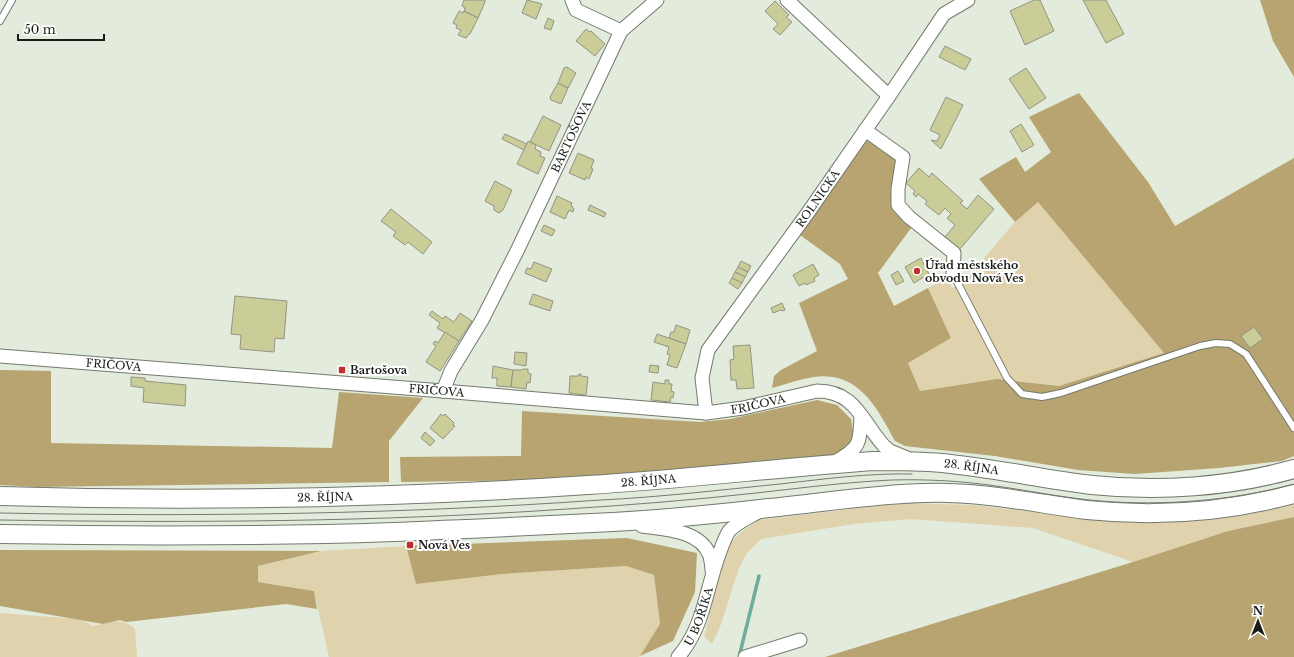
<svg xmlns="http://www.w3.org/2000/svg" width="1294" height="657" font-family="'Libre Baskerville',serif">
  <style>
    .green { fill: #e0d2ad }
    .forest { fill: #b7a471 }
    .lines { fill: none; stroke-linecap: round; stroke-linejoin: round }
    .stream { stroke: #6dad9b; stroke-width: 3.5 }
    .building { fill: #cacd98; stroke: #939485 }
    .lane-casing { stroke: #727a6d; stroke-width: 8 }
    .street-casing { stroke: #727a6d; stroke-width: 15 }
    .secondary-casing { stroke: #727a6d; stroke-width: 20 }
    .lane { stroke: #fff; stroke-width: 6 }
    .street { stroke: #fff; stroke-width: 13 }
    .secondary { stroke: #fff; stroke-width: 18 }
    .tram { stroke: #757b72; stroke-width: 1 }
    .poi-dot { fill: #bf302f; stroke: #fff; stroke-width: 1.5 }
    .labels { text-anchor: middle; stroke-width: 4; stroke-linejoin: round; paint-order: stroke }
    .street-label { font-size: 11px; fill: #191c17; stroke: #fff }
    .poi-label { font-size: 11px; font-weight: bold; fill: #191c17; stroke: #fff; text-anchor: start }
  </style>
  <rect width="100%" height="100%" fill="#e2ebdc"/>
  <g class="green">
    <path d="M1038,202l126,151 -105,33 -62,-7 -77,12 -12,-28 43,-25 -23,-50 19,-10 5,10 11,-5 52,-61z"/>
    <path d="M902,503l71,2 111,13 210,-15v14l-66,14 -95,31 -100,-34 -122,-9 -57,5 -93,15 -14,14 -8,15 -19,59 -8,17 -8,-8 23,-89 14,-15 18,-12z"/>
    <path d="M406,546l10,38 86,-10 124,-8 28,9 6,50 -20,31 -2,1h-309l-15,-66 -56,-9v-16l63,-15z"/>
    <path d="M0,613l77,6 7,2 9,5c15,-3 30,-10 42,3l2,28h-137z"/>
  </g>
  <g class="forest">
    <path d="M1260,0h34v77l-21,-36z"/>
    <path d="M1079,93l69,89 27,44 119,-68v298l-12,5 -63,7 -84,6 -57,-4 -83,-14 -90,-10 -10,-5c-18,-33 -36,-70 -81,-64 -14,2 -28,7 -42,11l2,-12 7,-6 36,-19 -18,-48 49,-24 -8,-15 -40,-29 67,-95 30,19 -3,36 23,25 -39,53 16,33 34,-18 23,50 -43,25 12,28 77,-12 62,7 105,-33 -126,-151 -23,20 -36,-43 37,-22 9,15 26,-20 -22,-35z"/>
    <path d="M0,370l51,1v72l281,5 7,-56 84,6 -34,43v41l-353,5 -36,-2z"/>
    <path d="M817,400l20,5 14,14 3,18 -7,12 -11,6 -293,25 -142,2 -1,-25 121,-1 1,-45 178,11 30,-3z"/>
    <path d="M1294,517v140h-469l308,-95 95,-31z"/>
    <path d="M627,538l70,15 -2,39 -22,49 -33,15 20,-32 -6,-49 -28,-9 -124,8 -86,10 -10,-38z"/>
    <path d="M0,550l321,1 -63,15v16l56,9 3,18 -31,-5 -160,18 -6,-2 -17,4 -103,-18z"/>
  </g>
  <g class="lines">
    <path class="stream" d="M740,653l19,-77"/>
  </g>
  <g class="building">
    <path d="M464,0h21v2l-7,16 -14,-7 1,-3 -3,-2z"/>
    <path d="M527,0l15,4 -6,15 -14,-6z"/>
    <path d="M1034,0h6l14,31 -29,14 -15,-34z"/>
    <path d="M1083,0h23l18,34 -18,9z"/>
    <path d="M775,1l14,14 -3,2 6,5 -12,13 -7,-6 5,-5 -13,-13z"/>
    <path d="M459,11l4,2 1,-2 14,7 -8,16h-1l-3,4 -8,-3 3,-5 -5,-2 1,-3 -4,-2z"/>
    <path d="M548,18l6,3 -3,9 -7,-2z"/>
    <path d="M586,29l4,3 1,-1 14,13 -10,12 -19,-15z"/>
    <path d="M945,46l26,13 -6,11 -26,-13z"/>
    <path d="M567,67l9,6 -8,15 -10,-5 6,-15z"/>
    <path d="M1026,68l20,30 -17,11 -20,-30z"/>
    <path d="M558,83l10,5 -7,16 -10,-4 -1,-3z"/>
    <path d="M946,97l17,8 -22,44 -10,-9 6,1 3,-6 -10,-5z"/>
    <path d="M543,116l18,9 -12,26 -19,-9z"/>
    <path d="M1021,124l13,21 -12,7 -12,-21z"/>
    <path d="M505,134l22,10 -3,6 -22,-11z"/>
    <path d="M528,141l8,4 -1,4 6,3 -1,4 5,2 -7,16 -21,-10z"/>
    <path d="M578,153l16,7 -3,8 2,1 -4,10 -3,-2 -1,3 -16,-7z"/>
    <path d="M919,168l10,9 3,-4 31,28 -3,2 7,6 11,-14 16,14 -35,41 -14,-13 10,-12 -8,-7 4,-4 -6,-6 -6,7 -14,-11 2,-3 -9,-7 -2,3 -3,-3 2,-3 -9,-8z"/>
    <path d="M495,181l17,9 -9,20 -4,3 -5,-3v-4l-9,-5z"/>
    <path d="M557,196l15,7 -1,2 3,4 -1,3 -4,-2 -4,9 -15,-7z"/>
    <path d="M590,205l16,8 -2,4 -16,-7z"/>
    <path d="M391,209l41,33 -9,12 -15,-12 -3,3 -12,-9 3,-4 -15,-11z"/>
    <path d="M544,225l11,5 -3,6 -11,-5z"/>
    <path d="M921,258l8,16 -15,9 -9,-16z"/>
    <path d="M741,261l10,5 -3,6 -10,-5z"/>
    <path d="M534,262l18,7 -6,13 -21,-9 2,-5 4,1z"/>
    <path d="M813,264l6,11 -5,3 1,3 -9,4 -1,-2 -6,3 -6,-11z"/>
    <path d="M738,267l10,5 -3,5 -10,-5z"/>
    <path d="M898,271l6,10 -8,4 -5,-10z"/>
    <path d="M735,272l10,5 -3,6 -10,-5z"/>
    <path d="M732,278l10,5 -4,6 -9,-6z"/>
    <path d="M533,294l20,7 -3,10 -21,-7z"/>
    <path d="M235,296l52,5 -3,38 -9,-1 -1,14 -34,-3 1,-14 -10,-1z"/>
    <path d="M782,303l3,7 -3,1 -1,-1 -8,3 -2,-5z"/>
    <path d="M432,311l11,8 2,-3 9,6 6,-9 12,8 -13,20 -22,-13 3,-5 -11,-8z"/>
    <path d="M676,325l14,5 -4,14 -17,-6 2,-6h3z"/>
    <path d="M1254,327l9,12 -13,9 -9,-12z"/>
    <path d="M445,332l14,9 -19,30 -14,-9 10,-16 -3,-2 2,-3 3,2z"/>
    <path d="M657,334l29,10 -9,24 -10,-3 3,-10 -3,-1 2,-7 -15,-5z"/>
    <path d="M750,345l4,43 -17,1 -1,-9h-5l-1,-20 4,-1 -1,-13z"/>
    <path d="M515,352l12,1 -1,13 -12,-2z"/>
    <path d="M650,365l9,1 -1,7 -9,-1z"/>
    <path d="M493,366l20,4 -2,17 -14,-1v-8h-5z"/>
    <path d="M523,369h5v4l3,1 -1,9 -3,-1 -1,7 -15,-2 2,-17h9z"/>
    <path d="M579,374h2v2l7,1 -2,18 -17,-2 1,-17h9z"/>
    <path d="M131,377l14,1v3l41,4 -1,21 -42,-4 1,-14 -13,-2z"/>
    <path d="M665,380h4v4h3l-1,7 3,1 -1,6 -2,-1 -1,5 -19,-2 2,-18 12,2z"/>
    <path d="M441,414l2,2 2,-2 9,9 -1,2 2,1 -12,13 -13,-11z"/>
    <path d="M425,432l10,9 -5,5 -9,-8z"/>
  </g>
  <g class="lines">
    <defs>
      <g id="lane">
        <path d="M0,21l12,-21"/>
        <path d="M953,274l54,104 15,16 20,3 19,-4 139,-47 16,-3 14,1 16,10 48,74"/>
      </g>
      <g id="street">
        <path d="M572,0l4,10 45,21"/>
        <path d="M787,0l102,96"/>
        <path d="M865,130l38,27 -5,32v16l11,12 45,36 -1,21"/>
        <path id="s1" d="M0,356l443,35 263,22 37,-5 74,-17c39,0 45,31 67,55l6,5 17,7"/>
        <path id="s2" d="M443,391l8,-20 31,-51 35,-69 104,-220 36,-31"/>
        <path id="s3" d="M706,413l-4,-35 6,-28 99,-136 82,-118 55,-82 24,-14"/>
        <path d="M835,462c25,-14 25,-18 26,-46"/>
        <path d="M642,526c22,3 59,4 68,30 1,5 2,10 2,15"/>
        <path id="s4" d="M678,657c25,-28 28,-66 40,-100 3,-8 6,-18 11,-26 8,-9 21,-14 31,-20"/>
        <path d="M745,657l55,-17"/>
      </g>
      <g id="secondary">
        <path id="s5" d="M0,496c196,6 392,2 588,-11 95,-6 190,-17 285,-24 23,0 46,0 69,2 51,5 100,16 150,22 67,7 138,2 202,-16"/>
        <path d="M0,534c109,2 217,2 326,0 55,-1 109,-4 163,-6 42,-2 83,-4 124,-6 52,-3 104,-8 156,-14 52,-5 104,-14 156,-15 55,-2 108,10 162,17 69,7 140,2 207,-16"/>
      </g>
    </defs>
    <use href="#lane" class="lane-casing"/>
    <use href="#street" class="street-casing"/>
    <use href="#secondary" class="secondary-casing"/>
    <use href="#lane" class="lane"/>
    <use href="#street" class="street"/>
    <use href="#secondary" class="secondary"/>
    <g class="tram">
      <path d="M0,513c201,4 401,1 601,-13 60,-3 119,-10 179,-16 44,-5 88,-11 132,-10"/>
      <path d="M0,520c189,3 378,2 567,-11 63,-4 126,-9 189,-16 45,-5 91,-11 136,-13 35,-1 70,1 104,6 35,5 69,12 104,15 64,5 131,0 194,-17"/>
    </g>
  </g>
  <g class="poi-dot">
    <circle cx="917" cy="271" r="4"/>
    <rect x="338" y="366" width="8" height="8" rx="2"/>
    <rect x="406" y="541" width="8" height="8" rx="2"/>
  </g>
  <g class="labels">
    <g class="street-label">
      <text dy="4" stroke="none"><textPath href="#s2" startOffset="285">BARTOŠOVA</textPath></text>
      <text dy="4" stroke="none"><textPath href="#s3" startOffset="251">ROLNICKÁ</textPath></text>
      <text dy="4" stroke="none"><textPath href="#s1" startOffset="114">FRIČOVA</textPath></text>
      <text dy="4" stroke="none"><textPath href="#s1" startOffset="438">FRIČOVA</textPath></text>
      <text dy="4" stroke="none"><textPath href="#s1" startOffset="761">FRIČOVA</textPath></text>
      <text dy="4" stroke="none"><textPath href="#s5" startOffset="973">28. ŘÍJNA</textPath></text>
      <text dy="4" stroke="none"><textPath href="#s5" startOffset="649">28. ŘÍJNA</textPath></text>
      <text dy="4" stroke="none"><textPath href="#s5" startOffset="325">28. ŘÍJNA</textPath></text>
      <text dy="4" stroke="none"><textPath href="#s4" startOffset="46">U BOŘÍKA</textPath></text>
    </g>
    <g class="poi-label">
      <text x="925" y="269">Úřad městského<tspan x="925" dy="13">obvodu Nová Ves</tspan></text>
      <text x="350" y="374">Bartošova</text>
      <text x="418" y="549">Nová Ves</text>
    </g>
  </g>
  <g transform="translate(1258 621)" stroke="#ffffff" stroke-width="3" paint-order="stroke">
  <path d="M0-3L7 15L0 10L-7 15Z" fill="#191c17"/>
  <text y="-6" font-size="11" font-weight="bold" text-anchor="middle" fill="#191c17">N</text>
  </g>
  <path d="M18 34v6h86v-6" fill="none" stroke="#191c17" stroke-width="2"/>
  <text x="24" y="34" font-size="12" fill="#191c17" stroke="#ffffff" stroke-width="3" paint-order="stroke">50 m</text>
</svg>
